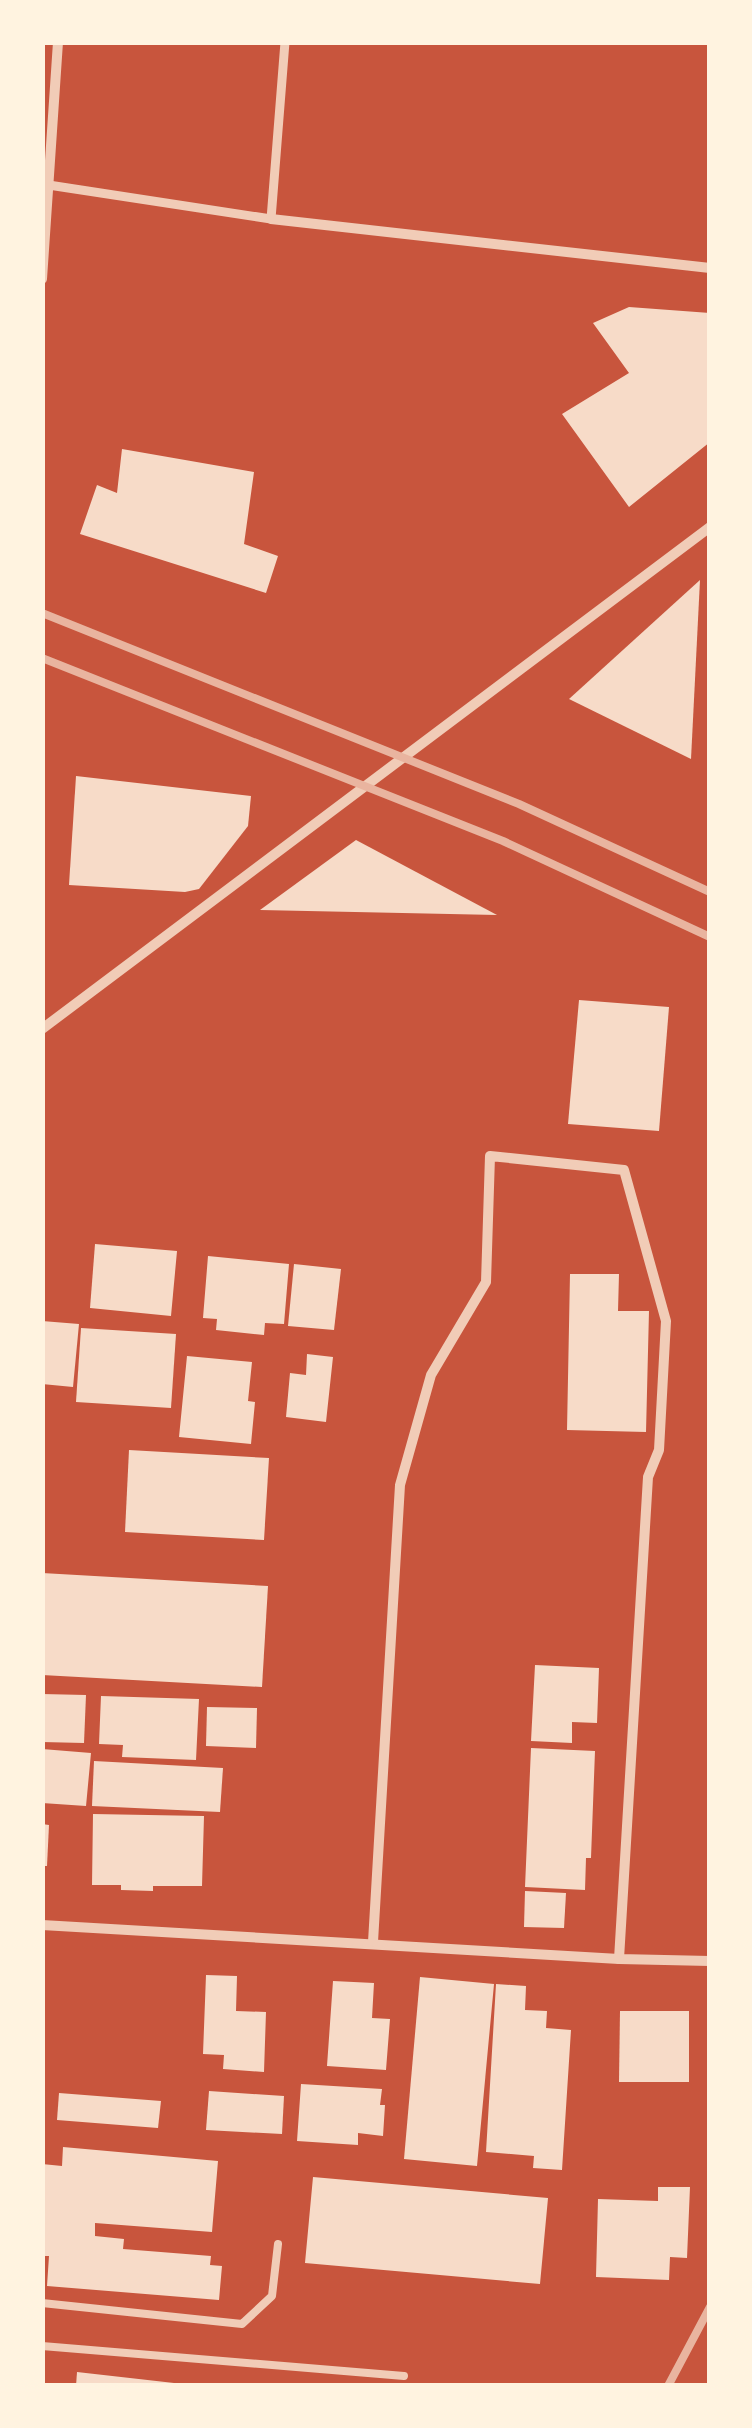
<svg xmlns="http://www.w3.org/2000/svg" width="752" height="2428" font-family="'DM Sans',sans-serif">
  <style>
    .building { fill: #f7dbc8 }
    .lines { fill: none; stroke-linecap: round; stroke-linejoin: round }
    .service { stroke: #f1ccb7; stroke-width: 8 }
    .pedestrian { stroke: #f1ccb7; stroke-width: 9 }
    .minor { stroke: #f1ccb7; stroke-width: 10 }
    .rail { stroke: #e9b49f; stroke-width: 8 }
  </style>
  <rect width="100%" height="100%" fill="#c8553d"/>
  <g class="building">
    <path d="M629,307l81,6v129l-81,65 -67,-93 67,-41 -36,-50z"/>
    <path d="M122,449l132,23 -10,72 34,12 -12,37 -186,-59 17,-49 20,8z"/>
    <path d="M700,580l-9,179 -122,-60z"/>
    <path d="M76,776l175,20 -3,30 -49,63 -14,3 -116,-7z"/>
    <path d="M356,840l141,75 -237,-5z"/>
    <path d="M579,1000l90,7 -10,124 -91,-7z"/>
    <path d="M95,1244l82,7 -6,65 -81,-8z"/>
    <path d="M208,1256l81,8 -5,60 -19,-1 -1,12 -48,-5 1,-11 -14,-1z"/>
    <path d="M294,1264l47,5 -7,61 -46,-4z"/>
    <path d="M570,1274h49l-1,37h31l-3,121 -79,-2z"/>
    <path d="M42,1321l37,3 -6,63 -31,-3z"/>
    <path d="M81,1328l95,6 -5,74 -95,-6z"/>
    <path d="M307,1354l26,3 -7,65 -40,-5 4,-44 16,2z"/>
    <path d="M187,1356l65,6 -4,39 7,1 -4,42 -72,-7z"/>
    <path d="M129,1450l140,8 -5,82 -139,-8z"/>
    <path d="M42,1573l226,13 -6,101 -220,-12z"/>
    <path d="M535,1665l64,3 -2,55 -25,-1v21l-41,-2z"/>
    <path d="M42,1694l44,1 -2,48 -42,-1z"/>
    <path d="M101,1696l98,3 -3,61 -74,-3 1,-12 -24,-1z"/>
    <path d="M207,1707l50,1 -1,40 -50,-2z"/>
    <path d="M531,1748l64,3 -4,107h-5l-1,32 -60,-3z"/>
    <path d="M42,1749l49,4 -5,53 -44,-3z"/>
    <path d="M94,1761l129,7 -3,44 -128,-6z"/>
    <path d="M93,1814l111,2 -2,70h-49v5l-32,-1v-5h-29z"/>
    <path d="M42,1824l7,1 -2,41h-5z"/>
    <path d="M525,1891l41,2 -2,35 -40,-1z"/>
    <path d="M206,1975l31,1 -1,35 30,1 -2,60 -41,-3 1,-14 -21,-1z"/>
    <path d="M420,1977l74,7 -17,182 -73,-7z"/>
    <path d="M333,1981l41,2 -2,35 18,1 -4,51 -59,-4z"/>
    <path d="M496,1984l30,2 -1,24 22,1 -1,17 25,2 -9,140 -29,-2 1,-12 -48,-4z"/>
    <path d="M620,2011h69v71h-70z"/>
    <path d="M301,2084l81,5 -2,16h5l-2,31 -25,-3v12l-61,-4z"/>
    <path d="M209,2091l75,5 -2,38 -76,-4z"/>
    <path d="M59,2093l102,8 -3,27 -101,-8z"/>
    <path d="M63,2147l155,14 -6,71 -117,-9v13l29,3 -1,10 88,7 -1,9 12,1 -3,34 -172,-14 2,-30h-7v-92l20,2z"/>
    <path d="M313,2177l235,21 -8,86 -235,-21z"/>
    <path d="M658,2187h32l-3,71 -17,-1 -1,23 -73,-3 2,-78 60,2z"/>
    <path d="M77,2372l97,11v3h-98z"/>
  </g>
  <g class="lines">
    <g class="service">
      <path d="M42,2303l200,21 30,-28 6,-52"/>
      <path d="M42,2346l362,30"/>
    </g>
    <path class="pedestrian" d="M42,184l229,35 14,-177"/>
    <g class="minor">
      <path d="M271,219l439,49"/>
      <path d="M42,279l16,-237"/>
      <path d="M42,1029l668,-502"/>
      <path d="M42,1925l577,34 91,2"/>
      <path d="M373,1942l27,-457 31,-110 55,-93 4,-126 134,14 42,151 -7,129 -11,27 -29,482"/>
    </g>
    <g class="rail">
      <path d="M42,613l477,191 191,88"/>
      <path d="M42,658l461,183 207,96"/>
      <path d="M668,2386l42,-79"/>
    </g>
  </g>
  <rect width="752" height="2428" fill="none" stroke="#fff3e0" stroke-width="90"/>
</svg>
